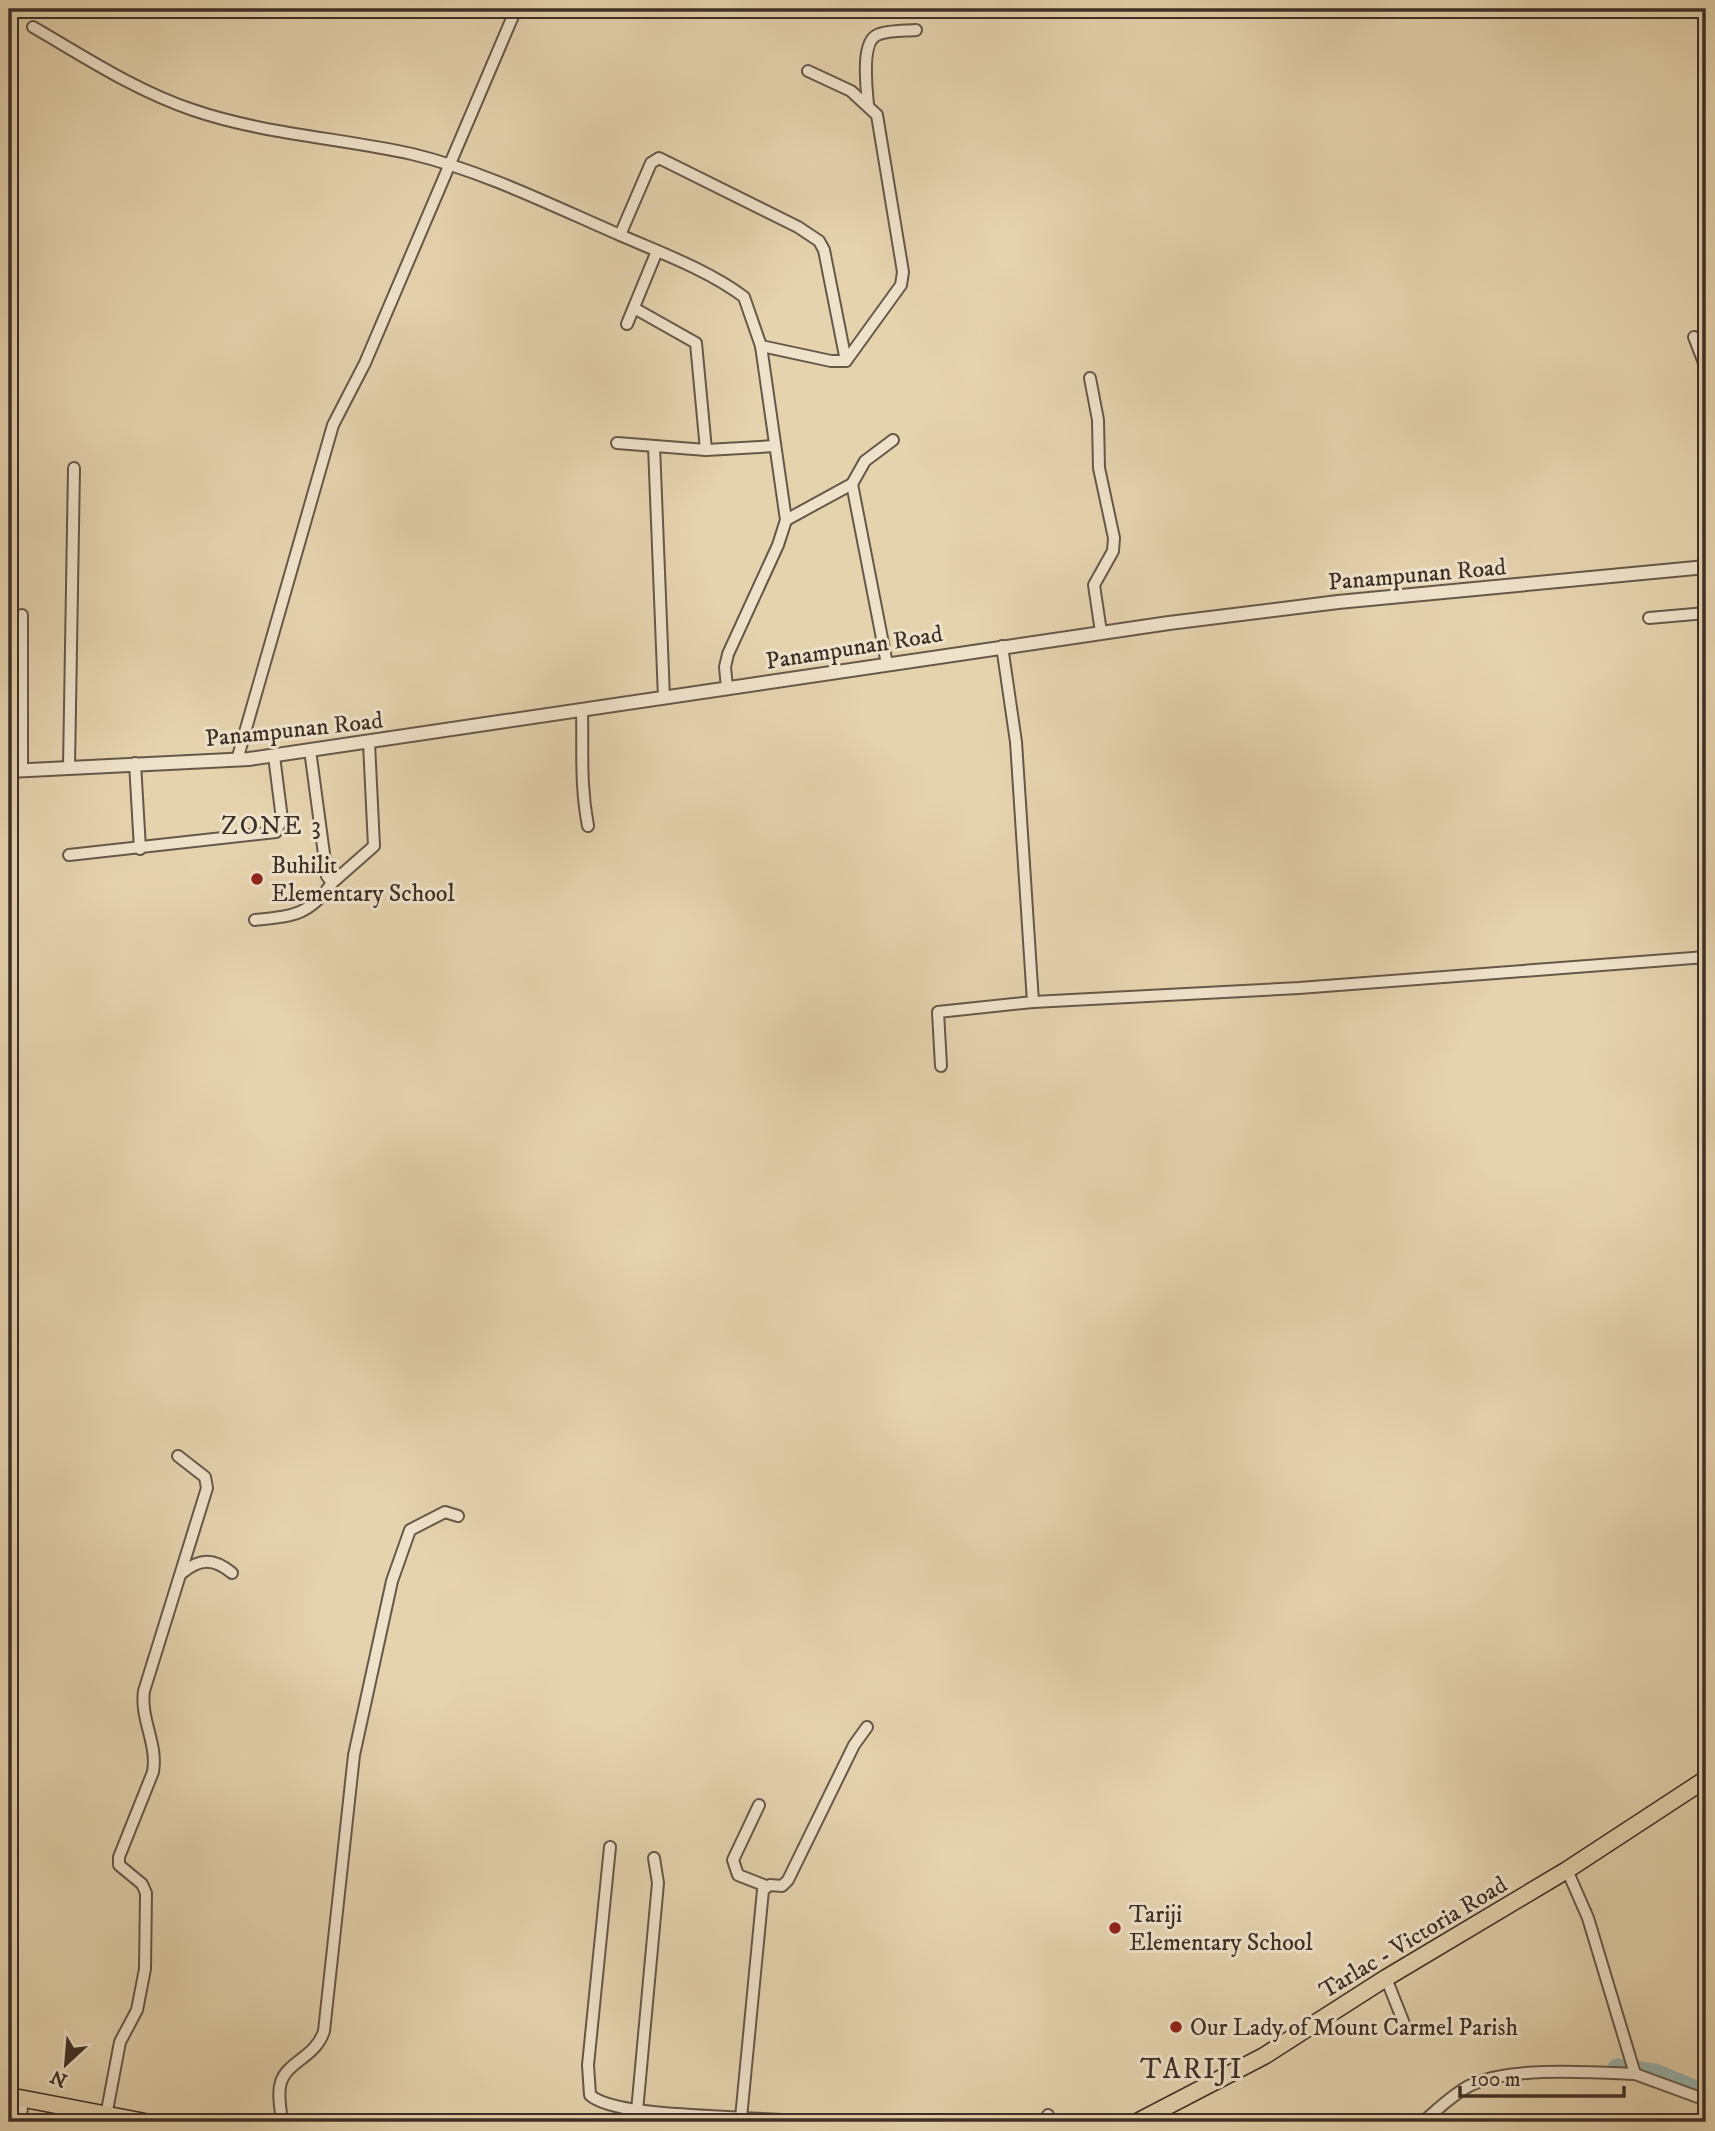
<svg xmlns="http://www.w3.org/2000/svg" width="1715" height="2131" font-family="'IM FELL DW Pica',serif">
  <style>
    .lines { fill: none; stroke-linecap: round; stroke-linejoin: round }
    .river { stroke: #97b7b1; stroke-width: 19 }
    .minor-casing { stroke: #665849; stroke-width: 14 }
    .tertiary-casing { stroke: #665849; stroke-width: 16 }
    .primary-casing { stroke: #3c2f27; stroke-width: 19 }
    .minor { stroke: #eee2ca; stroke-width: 10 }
    .tertiary { stroke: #eee2ca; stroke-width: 12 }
    .primary { stroke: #e5d3ae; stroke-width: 16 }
    .poi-dot { fill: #8f2418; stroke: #eee2ca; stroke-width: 2.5 }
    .labels { text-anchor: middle; stroke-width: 6; stroke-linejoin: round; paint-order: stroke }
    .street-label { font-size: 24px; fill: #3c2f27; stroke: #eee2ca }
    .poi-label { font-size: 24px; fill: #3c2f27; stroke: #eee2ca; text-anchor: start }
    .neighbourhood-label { font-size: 26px; letter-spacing: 2px; fill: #3c2f27; stroke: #eee2ca }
    .quarter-label { font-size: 28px; letter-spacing: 2px; fill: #3c2f27; stroke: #eee2ca }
  </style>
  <rect width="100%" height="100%" fill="#e5d3ae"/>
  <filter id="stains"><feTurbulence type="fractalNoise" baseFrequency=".00286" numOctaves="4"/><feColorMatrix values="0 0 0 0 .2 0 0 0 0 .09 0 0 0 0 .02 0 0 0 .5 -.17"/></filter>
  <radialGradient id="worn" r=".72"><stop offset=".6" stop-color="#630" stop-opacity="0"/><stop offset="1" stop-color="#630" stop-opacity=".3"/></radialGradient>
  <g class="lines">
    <path class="river" d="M1617,2068l38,5 51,21"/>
    <defs>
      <g id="minor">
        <path d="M33,27c52,30 103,64 160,83 70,24 147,28 219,44 71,17 141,52 208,81 41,18 88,35 124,62l17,49 25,174 -8,25 -50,109 -3,13 2,21"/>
        <path d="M868,105c-1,-15 -8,-62 9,-70 10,-5 28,-4 39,-5"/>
        <path d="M620,235l31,-72 8,-5 139,69 21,14 5,9 22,111"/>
        <path d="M634,308l62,35 10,107 69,-4"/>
        <path d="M627,324l30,-73"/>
        <path d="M1694,337l12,31"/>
        <path d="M761,346l70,15h15l55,-76 2,-13 -26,-157 -26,-24 -43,-20"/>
        <path d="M1090,378l8,42 1,48 15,70 -1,13 -19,34 7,47"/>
        <path d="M617,443l89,7"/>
        <path d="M654,446l10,252"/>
        <path d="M852,484l35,180"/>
        <path d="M786,520l66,-36 13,-23 28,-21"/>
        <path d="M1649,618l57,-5"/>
        <path d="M582,710c1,42 -2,74 6,116"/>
        <path d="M310,750l17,126 5,7 42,-37 -5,-103"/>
        <path d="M237,760l96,-335 32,-62 151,-354"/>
        <path d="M135,763l5,86"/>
        <path d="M69,767l5,-299"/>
        <path d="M22,770v-155"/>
        <path d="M69,855l207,-23 6,-13 -8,-63"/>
        <path d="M255,920c37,-4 54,-4 77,-37"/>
        <path d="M1033,1002l266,-14 407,-31"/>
        <path d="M941,1066l-3,-54 95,-10 -17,-260 -14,-96"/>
        <path d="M182,1573c18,-15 32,-15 50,0"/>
        <path d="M759,1805l-26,55 5,15 28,11"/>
        <path d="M610,1847l-22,218 2,30c22,20 118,20 151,23l22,-228 7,-5 12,1 6,-6 66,-135 13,-18"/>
        <path d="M1567,1870l21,48 47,156 71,26"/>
        <path d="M1386,1978l21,53"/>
        <path d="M106,2116l14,-74 17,-32 8,-41 1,-76 -4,-9 -23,-19v-8l34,-85c5,-29 -13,-52 -9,-81l63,-203 -2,-11 -27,-21"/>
        <path d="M741,2118l63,3"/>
        <path d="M20,2122l3,-22"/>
        <path d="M282,2122c-1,-12 -5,-28 -1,-40 6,-20 35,-25 43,-51l30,-276 38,-174 18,-51 35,-18 13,4"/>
        <path d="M636,2122l22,-239 -4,-25"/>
        <path d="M1047,2122l1,-7"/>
        <path d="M1423,2122c15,-13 29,-27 46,-36 38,-20 123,-14 166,-12"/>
      </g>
      <path id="tertiary" d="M9,771l240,-12 920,-136 169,-21 368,-35"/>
      <g id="primary">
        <path d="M9,2096l136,26"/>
        <path d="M1137,2122l127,-66 122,-78 181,-108 139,-91"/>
      </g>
    </defs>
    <use href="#minor" class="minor-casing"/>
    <use href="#tertiary" class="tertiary-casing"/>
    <use href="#primary" class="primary-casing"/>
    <use href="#minor" class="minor"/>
    <use href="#tertiary" class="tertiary"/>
    <use href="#primary" class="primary"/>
  </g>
  <g class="poi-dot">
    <circle cx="257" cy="879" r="7"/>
    <circle cx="1115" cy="1928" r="7"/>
    <circle cx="1176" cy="2027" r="7"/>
  </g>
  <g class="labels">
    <g class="street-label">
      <text transform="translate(1417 574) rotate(-5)" y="8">Panampunan Road</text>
      <text transform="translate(854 647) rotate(-9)" y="8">Panampunan Road</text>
      <text transform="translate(294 729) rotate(-6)" y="8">Panampunan Road</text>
      <text transform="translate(1413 1937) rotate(-31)" y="8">Tarlac - Victoria Road</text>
    </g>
    <g class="poi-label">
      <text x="271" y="873">Buhilit<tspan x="271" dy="28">Elementary School</tspan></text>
      <text x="1129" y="1922">Tariji<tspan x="1129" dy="28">Elementary School</tspan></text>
      <text x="1190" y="2035">Our Lady of Mount Carmel Parish</text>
    </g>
    <g class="neighbourhood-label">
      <text x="272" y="834">ZONE 3</text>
    </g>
    <g class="quarter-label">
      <text x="1192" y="2078">TARIJI</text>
    </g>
  </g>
  <rect width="1715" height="2131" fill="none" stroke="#e5d3ae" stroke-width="35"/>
  <rect x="10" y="10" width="1694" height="2110" fill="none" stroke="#3c2f27" stroke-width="3.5"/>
  <rect x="18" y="18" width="1680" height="2096" fill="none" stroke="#3c2f27" stroke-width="2"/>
  <g transform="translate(66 2064) rotate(206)" stroke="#eee2ca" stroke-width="5" paint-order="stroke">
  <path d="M0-5L12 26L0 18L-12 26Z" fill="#3c2f27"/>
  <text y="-10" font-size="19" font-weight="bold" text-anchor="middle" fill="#3c2f27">N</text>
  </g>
  <path d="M1460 2086v10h164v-10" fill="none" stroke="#3c2f27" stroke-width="3.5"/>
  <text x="1470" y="2086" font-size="21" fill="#3c2f27" stroke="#eee2ca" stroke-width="5" paint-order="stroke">100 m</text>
  <rect width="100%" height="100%" filter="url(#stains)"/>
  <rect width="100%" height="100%" fill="url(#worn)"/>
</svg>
